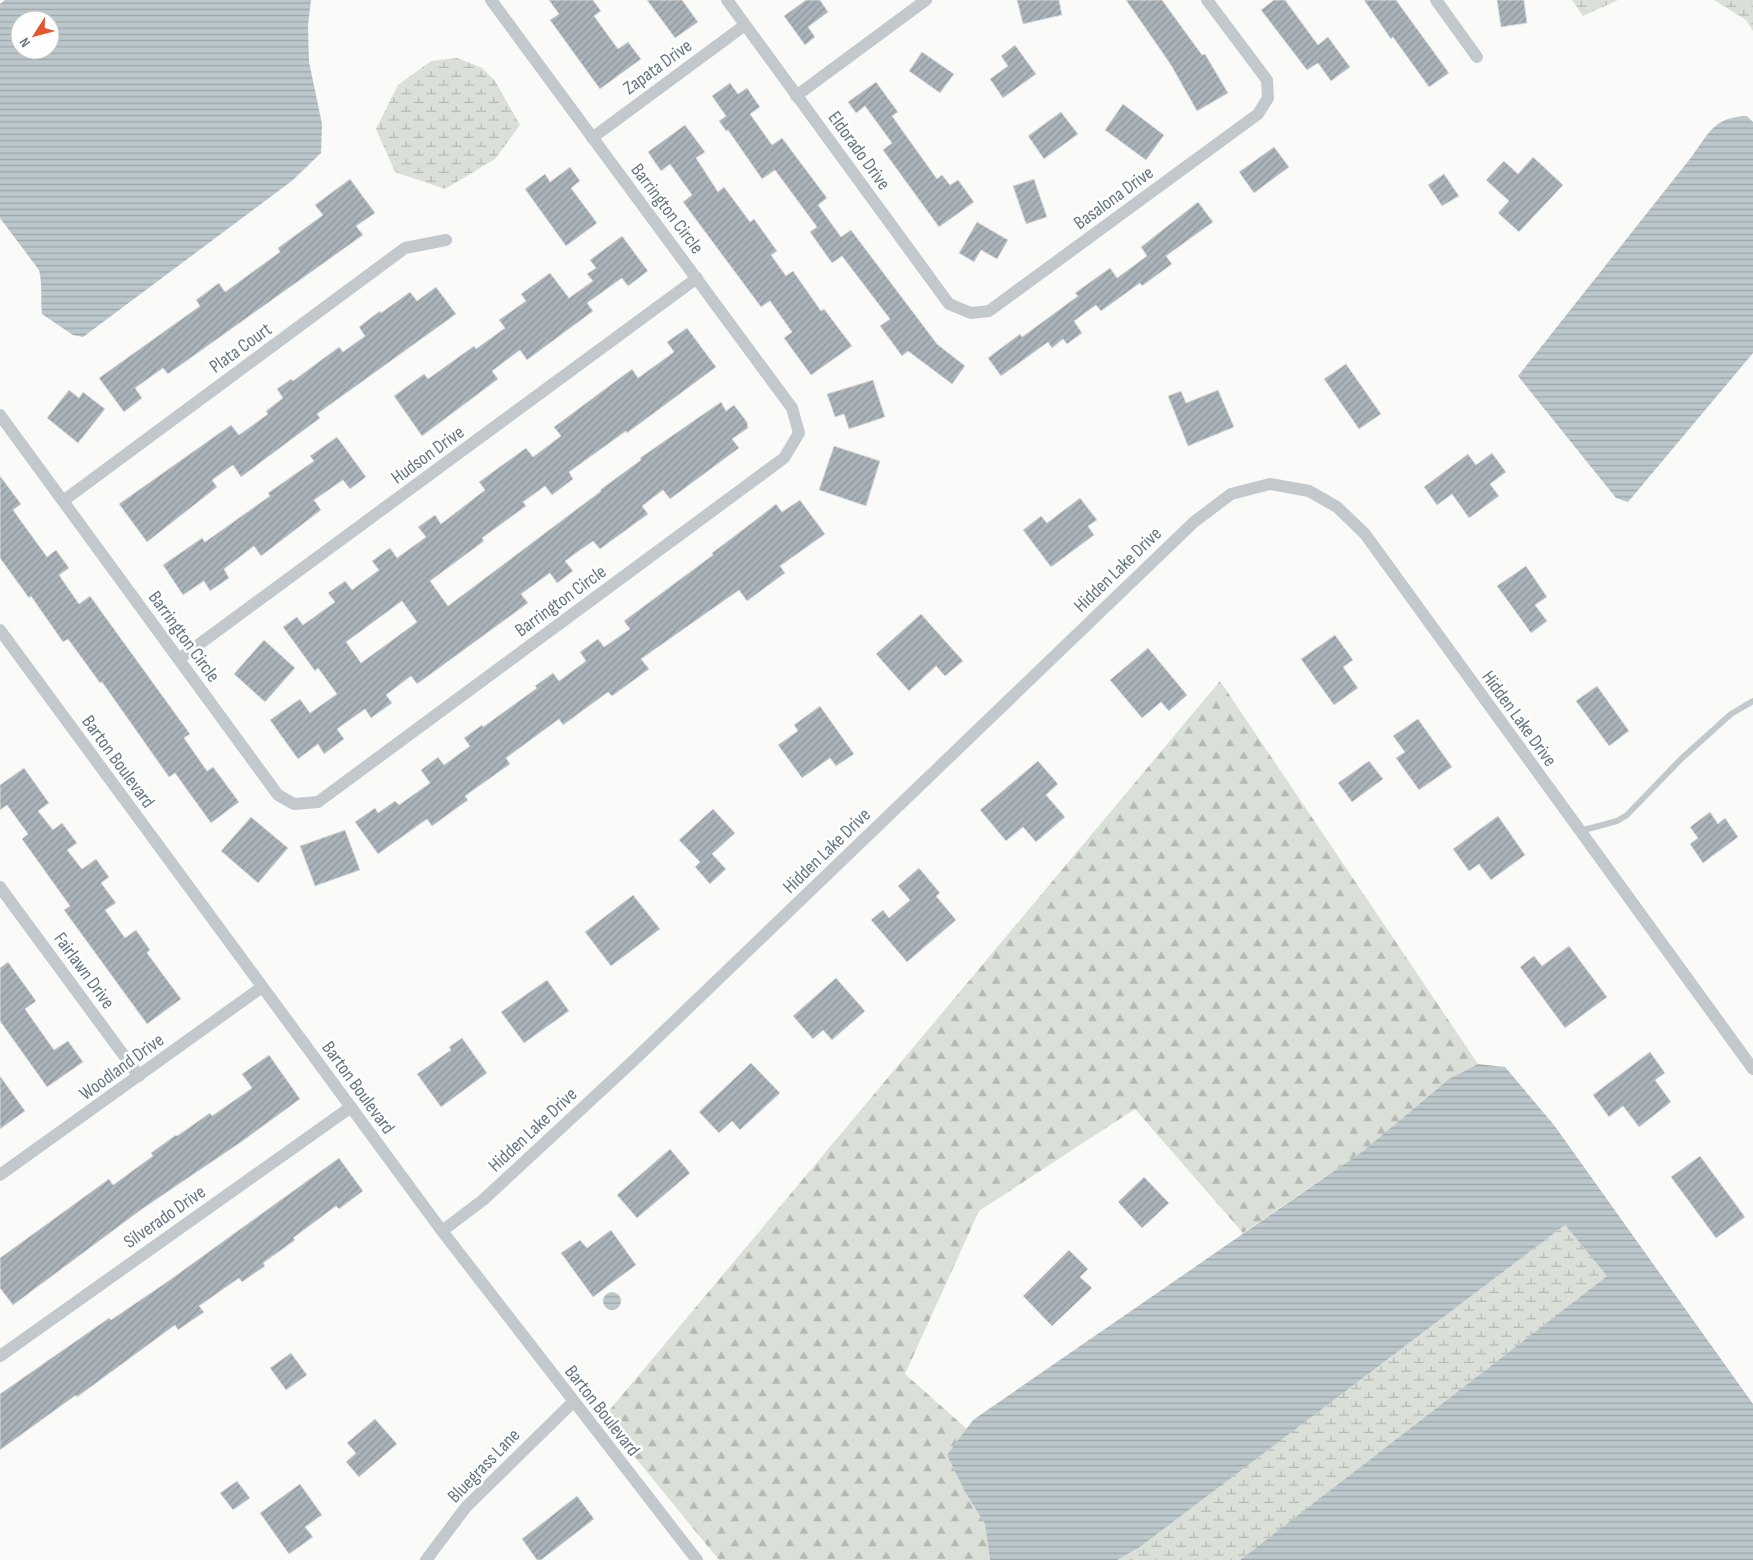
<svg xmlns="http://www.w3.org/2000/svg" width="1753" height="1560" font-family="'Sofia Sans Condensed',sans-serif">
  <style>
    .forest { fill: url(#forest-firs) }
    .wetland { fill: url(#wetland-marsh) }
    .water { fill: url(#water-rules); fill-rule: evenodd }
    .building { fill: url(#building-hatch); stroke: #dcdcda; fill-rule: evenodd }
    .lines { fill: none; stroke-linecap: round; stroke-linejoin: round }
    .lane { stroke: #c3c8cc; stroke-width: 6 }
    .street { stroke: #c3c8cc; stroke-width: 12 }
    .labels { text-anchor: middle; stroke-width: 5; stroke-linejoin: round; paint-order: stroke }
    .street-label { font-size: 19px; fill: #657683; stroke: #fff }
  </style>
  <defs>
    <pattern id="forest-firs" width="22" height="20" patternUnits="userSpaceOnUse" patternTransform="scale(1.25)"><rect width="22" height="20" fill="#dadfd7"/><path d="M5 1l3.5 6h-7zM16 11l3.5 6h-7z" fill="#b4b9b4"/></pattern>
    <pattern id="wetland-marsh" width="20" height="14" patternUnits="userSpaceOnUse" patternTransform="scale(1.25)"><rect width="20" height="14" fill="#dadfd7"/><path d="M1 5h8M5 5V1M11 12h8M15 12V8" fill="none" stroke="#b4b9b4"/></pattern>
    <pattern id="water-rules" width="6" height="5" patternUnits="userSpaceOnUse" patternTransform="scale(1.25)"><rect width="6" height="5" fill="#bbc7cb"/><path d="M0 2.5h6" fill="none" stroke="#9ca6aa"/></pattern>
    <pattern id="building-hatch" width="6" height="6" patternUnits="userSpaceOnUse" patternTransform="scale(1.25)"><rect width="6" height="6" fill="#aab3b9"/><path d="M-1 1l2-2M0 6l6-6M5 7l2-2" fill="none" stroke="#8e969c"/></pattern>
  </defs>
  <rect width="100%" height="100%" fill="#fafaf8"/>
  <path class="forest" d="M1220,681l258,383 -29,15 -86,72 -120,82 -108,-124 -156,102 -74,163 62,55 -20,26 17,35 21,34 5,36h-271l-116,-142z"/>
  <g class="wetland">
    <path d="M1572,0h46l-35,16z"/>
    <path d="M1714,0h39v31l-7,-11z"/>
    <path d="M457,58l25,10 13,13 25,44 -25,34 -50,30 -50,-17 -19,-43 22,-44 33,-24z"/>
    <path d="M1565,1225l42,51 -367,284h-123l23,-13z"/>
  </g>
  <g class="water">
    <path d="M5,0h306l-3,26 1,36 13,62 -1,29 -28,27 -210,157 -10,-2 -31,-21c-2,-15 1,-29 -3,-44l-39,-52v-214zM20,20h30v30h-30z"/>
    <path d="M1747,116l6,6v231l-125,149 -12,-4 -98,-122 175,-221c17,-24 22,-38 54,-39z"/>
    <path d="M1478,1064l27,3 49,58 199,279v156h-513l367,-284 -42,-51 -425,322 -23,13h-127l-5,-36 -21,-34 -17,-35 26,-35 390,-269 86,-72z"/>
    <circle cx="612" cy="1301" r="9"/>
  </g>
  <g class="building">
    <path d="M549,0h44l8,11 -7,5 24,33 10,-7 13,17 -41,30 -50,-69 9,-6z"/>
    <path d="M647,0h35l16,22 -23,16z"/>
    <path d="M806,0h14l8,12 -20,15 7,10 -10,8 -21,-29z"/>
    <path d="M1017,0h42l3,15 -39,9z"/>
    <path d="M1126,0h36l40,55 3,-1 23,39 -31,18 -26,-46z"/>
    <path d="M1274,0h11l33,45 10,-8 22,30 -19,14 -13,-18 -11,7 -46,-60z"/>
    <path d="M1364,0h32l53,73 -20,14 -36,-50 -2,2z"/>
    <path d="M1497,0h27l3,23 -26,4z"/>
    <path d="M1015,45l21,29 -33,24 -13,-19 18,-13 -7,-10z"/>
    <path d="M922,52l32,22 -14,19 -31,-22z"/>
    <path d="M876,82l22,30 -6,4 45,63 5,-4 8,10 8,-5 16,22 -35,25 -56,-77 9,-7 -27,-37 -9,7 -8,-11z"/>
    <path d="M730,83l8,11 9,-6 13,19 -10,7 22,31 10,-7 45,60 -9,7 23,32 10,-7 86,114 28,22 -13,18 -44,-33 -6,5 -22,-30 10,-7 -48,-63 -10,7 -22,-31 7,-5 -42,-57 -13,9 -34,-49 -2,1 -7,-10 7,-5 -14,-20z"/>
    <path d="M1123,104l41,31 -18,25 -41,-30z"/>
    <path d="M1061,112l17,22 -34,25 -16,-23z"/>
    <path d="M685,125l20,27 -9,6 22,34 6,-5 26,35 4,-3 23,32 -6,4 15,21 7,-5 28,40 3,-2 28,37 -41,29 -27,-37 8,-6 -22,-31 -9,6 -78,-105 9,-7 -22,-31 -9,7 -13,-19z"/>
    <path d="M1274,147l15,20 -35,26 -15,-21z"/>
    <path d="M1533,157l30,28 -44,47 -21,-19 11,-12 -23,-21 18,-19 14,13z"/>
    <path d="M570,167l10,14 -9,7 26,35 -31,23 -41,-57 20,-15 5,8z"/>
    <path d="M1444,174l15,22 -17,10 -14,-21z"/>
    <path d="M350,179l25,34 -19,13 7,9 -195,139 -5,-6 -28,20 7,10 -18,14 -25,-34 101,-72 -4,-6 23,-17 6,9 55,-40 -2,-4 45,-33 -8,-10z"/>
    <path d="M1034,179l13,38 -21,7 -13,-38z"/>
    <path d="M1198,202l15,20 -47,34 6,8 -30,22 -2,-3 -39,28 -5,-6 -22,16 8,12 -15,11 -4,-5 -11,9 -4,-6 -47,34 -13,-18 32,-24 2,3 56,-41 -3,-3 35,-25 7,10 30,-22 -6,-9z"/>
    <path d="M977,222l31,18 -11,19 -16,-9 -7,12 -15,-9z"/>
    <path d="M622,236l26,35 -20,15 -6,-8 -35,25 6,8 -66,49 -7,-10 -28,21 6,8 -76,57 -28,-40 30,-22 4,5 46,-33 2,3 29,-21 -6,-8 27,-19 -5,-7 29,-21 19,25 24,-17 -6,-7 9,-6 -6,-8z"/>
    <path d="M436,287l20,27 -139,100 3,4 -79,59 -8,-12 -21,15 5,7 -70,55 -28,-38 112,-79 8,10 29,-21 -2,-3 17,-13 -6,-9 14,-10 2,2 46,-34 4,5 22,-16 -6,-9 21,-16 1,2 29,-21 7,9z"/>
    <path d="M687,328l29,39 -89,66 -1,-2 -57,41 4,7 -21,16 -7,-9 -22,16 3,4 -44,32 2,3 -54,40 18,25 153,-115 -1,-1 41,-30 -1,-2 81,-56 5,9 8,-6 13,17 1,6 -16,11 7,9 -69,51 -7,-9 -21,16 6,8 -48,35 -7,-8 -28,20 8,10 -16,12 -7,-10 -29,21 7,9 -111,81 -6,-8 -25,19 6,8 -21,15 -6,-9 -28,20 7,10 -20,15 -6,-10 -20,15 -28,-39 30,-21 10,14 27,-19 -19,-26 -3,3 -32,-44 14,-10 6,8 32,-23 -7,-9 17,-12 7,9 27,-20 -7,-9 18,-13 7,10 29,-21 -8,-10 17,-12 6,9 44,-34 -6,-8 47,-34 7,9 28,-21 -7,-9 78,-58 6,9 36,-26 -7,-10zM402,601l15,21 -56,41 -15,-21z"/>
    <path d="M1346,364l35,50 -22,15 -35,-50z"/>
    <path d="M873,380l12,37 -36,12 -5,-15 -9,3 -8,-23z"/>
    <path d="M69,390l10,8 4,-6 22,17 -27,34 -31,-25z"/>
    <path d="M1218,390l16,37 -46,19 -20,-50 13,-5 5,12z"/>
    <path d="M337,437l29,40 -16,12 -7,-9 -29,20 7,10 -60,46 -7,-10 -30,23 5,9 -19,13 -6,-10 -21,14 -20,-30 39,-27 3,4 65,-46 -2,-3 46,-32 -4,-5z"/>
    <path d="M834,446l46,15 -14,45 -47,-16z"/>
    <path d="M1492,453l14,19 -16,12 9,12 -30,22 -17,-24 -15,11 -13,-18 44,-33 8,11z"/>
    <path d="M0,476l21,28 -8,6 34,47 9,-7 13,18 -10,7 20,29 11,-8 100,138 -6,4 23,33 6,-4 26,35 -28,21 -36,-50 -6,4 -67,-95 -2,1 -32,-44 -5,3 -32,-46 -2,2 -29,-40z"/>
    <path d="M1080,498l17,22 -9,6 6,9 -43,32 -28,-37 18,-14 6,7z"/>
    <path d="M800,500l25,34 -45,32 5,7 -38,28 -8,-11 -98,69 8,10 -37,27 -4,-4 -45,33 -4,-6 -53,39 4,6 -45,32 3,4 -36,26 -5,-7 -49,35 -23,-32 20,-14 3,5 17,-12 4,4 31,-22 -9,-13 17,-13 6,8 26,-19 -6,-8 18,-13 1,2 54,-39 -2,-2 18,-13 6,8 27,-20 -6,-9 18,-13 6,8 26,-18 -6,-8 89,-66 -1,-2 45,-34 19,-15 6,8z"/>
    <path d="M1526,566l21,31 -12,8 12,16 -16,12 -34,-47z"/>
    <path d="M921,614l42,47 -18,15 -9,-10 -27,25 -33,-37z"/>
    <path d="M1335,635l18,25 -10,7 15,21 -24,17 -33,-46z"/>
    <path d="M264,640l31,28 -30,34 -31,-28z"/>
    <path d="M1148,648l39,47 -18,16 -8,-9 -19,16 -32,-38z"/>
    <path d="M1597,686l32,45 -20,15 -33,-45z"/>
    <path d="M820,706l34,48 -18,12 -6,-8 -28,20 -24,-33 20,-14 -4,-6z"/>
    <path d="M1418,719l34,48 -33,23 -23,-32 9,-6 -12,-16z"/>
    <path d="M1038,761l20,23 -12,11 19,22 -29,25 -13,-15 -17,14 -26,-31z"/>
    <path d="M1369,761l14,18 -31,23 -14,-19z"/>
    <path d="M24,768l25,35 -11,8 15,19 9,-7 15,20 -10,7 15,19 14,-10 13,18 -8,6 15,20 -11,7 20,28 11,-8 14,20 -3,3 34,46 -34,25 -83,-114 6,-4 -48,-67 6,-5 -21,-29 -7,5v-25z"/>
    <path d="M713,809l22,24 -23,21 14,15 -16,15 -15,-17 5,-5 -21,-22z"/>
    <path d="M1710,812l8,12 7,-6 13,19 -35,26 -13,-19 8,-6 -8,-11z"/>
    <path d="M1498,816l27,39 -34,25 -12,-16 -10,7 -16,-22z"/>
    <path d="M251,817l37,31 -30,35 -37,-32z"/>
    <path d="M345,830l15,40 -45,16 -15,-40z"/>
    <path d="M919,868l21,25 -4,3 20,24 -49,42 -36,-42 12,-10 6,8 21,-18 -12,-14z"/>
    <path d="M633,895l27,34 -49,37 -26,-34z"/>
    <path d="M1569,946l38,51 -42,31 -45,-61 14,-11 8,10z"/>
    <path d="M8,962l28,39 -11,8 29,41 14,-9 15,21 -36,25 -47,-66v-53z"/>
    <path d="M836,978l29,33 -33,29 -9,-10 -10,9 -20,-23z"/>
    <path d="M547,980l22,31 -45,32 -23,-31z"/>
    <path d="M462,1038l25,35 -46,34 -24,-33 34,-24 -2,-3z"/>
    <path d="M1650,1052l15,21 -10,7 16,22 -32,25 -16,-21 -14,11 -16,-22z"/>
    <path d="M269,1055l31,44 -59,43 -99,67 -129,96 -13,-17v-30l109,-79 4,6 40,-29 -2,-3 25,-18 1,1 33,-23 2,3 40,-28 -10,-14z"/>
    <path d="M751,1063l29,30 -40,37 -8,-9 -13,12 -20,-21z"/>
    <path d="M0,1076l25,35 -25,18z"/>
    <path d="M670,1149l20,24 -53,45 -20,-23z"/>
    <path d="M1700,1156l45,61 -29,21 -45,-61z"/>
    <path d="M339,1158l24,33 -24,18 -3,-3 -43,32 2,2 -32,23 2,3 -23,16 -3,-4 -40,28 5,6 -26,18 -3,-5 -98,72 -1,-2 -76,55v-56l109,-76 2,2 56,-38z"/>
    <path d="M1144,1177l25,26 -27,25 -24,-26z"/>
    <path d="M611,1230l25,35 -43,32 -32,-44 19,-13 7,8z"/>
    <path d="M1069,1250l19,19 -8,8 12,11 -40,38 -29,-30z"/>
    <path d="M291,1353l16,22 -21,15 -16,-22z"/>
    <path d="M375,1419l22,25 -38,33 -13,-15 10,-9 -9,-10z"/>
    <path d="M237,1481l13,17 -17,12 -13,-17z"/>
    <path d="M300,1484l22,31 -17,12 8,10 -24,17 -29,-41z"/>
    <path d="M577,1496l17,23 -53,41h-4l-15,-21z"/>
  </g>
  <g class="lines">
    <path class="lane" d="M1580,831l37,-10 10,-6 54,-56 50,-45 22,-13"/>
    <g class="street">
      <path d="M727,0l222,304 22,9 18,-2 269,-197 10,-16 -1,-18 -60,-80"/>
      <path d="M1436,0l41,57"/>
      <path d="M796,96l130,-96"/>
      <path d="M592,138l153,-113"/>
      <path d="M0,415l278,380 16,9 24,-2 466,-344 15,-25 -7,-25 -301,-408"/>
      <path d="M63,501l342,-253 41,-8"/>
      <path d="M0,630l442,601 255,329"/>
      <path d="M179,659l518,-381"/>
      <path d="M0,887l139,189"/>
      <path d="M0,1175l262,-188"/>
      <path d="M442,1231l41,-31 148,-137 563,-541 37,-28 39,-10 39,7 28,16 28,27 388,535"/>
      <path d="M0,1356l351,-249"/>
      <path d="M426,1560l40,-53 107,-105"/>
    </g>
  </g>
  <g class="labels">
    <g class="street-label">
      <text transform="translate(657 66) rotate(-36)" y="7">Zapata Drive</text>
      <text transform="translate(860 150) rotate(54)" y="7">Eldorado Drive</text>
      <text transform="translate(1113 197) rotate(-36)" y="7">Basalona Drive</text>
      <text transform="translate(668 208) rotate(53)" y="7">Barrington Circle</text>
      <text transform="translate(240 347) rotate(-36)" y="7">Plata Court</text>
      <text transform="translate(427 454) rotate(-36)" y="7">Hudson Drive</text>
      <text transform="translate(1117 569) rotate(-44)" y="7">Hidden Lake Drive</text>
      <text transform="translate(560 600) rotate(-36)" y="7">Barrington Circle</text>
      <text transform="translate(185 636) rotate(54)" y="7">Barrington Circle</text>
      <text transform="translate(1520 718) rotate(54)" y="7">Hidden Lake Drive</text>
      <text transform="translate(119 761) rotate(54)" y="7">Barton Boulevard</text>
      <text transform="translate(826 850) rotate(-44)" y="7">Hidden Lake Drive</text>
      <text transform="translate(85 970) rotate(54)" y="7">Fairlawn Drive</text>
      <text transform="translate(121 1066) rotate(-36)" y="7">Woodland Drive</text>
      <text transform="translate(359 1087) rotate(54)" y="7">Barton Boulevard</text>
      <text transform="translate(532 1129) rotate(-43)" y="7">Hidden Lake Drive</text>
      <text transform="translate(164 1216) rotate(-35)" y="7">Silverado Drive</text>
      <text transform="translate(603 1410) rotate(52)" y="7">Barton Boulevard</text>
      <text transform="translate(483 1465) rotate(-46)" y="7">Bluegrass Lane</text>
    </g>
  </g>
  <g transform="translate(35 35) rotate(234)"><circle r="24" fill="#ffffff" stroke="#c1c8cd"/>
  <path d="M0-4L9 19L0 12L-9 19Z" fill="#e4572e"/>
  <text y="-8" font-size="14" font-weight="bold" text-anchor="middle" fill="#657683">N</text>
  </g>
</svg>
